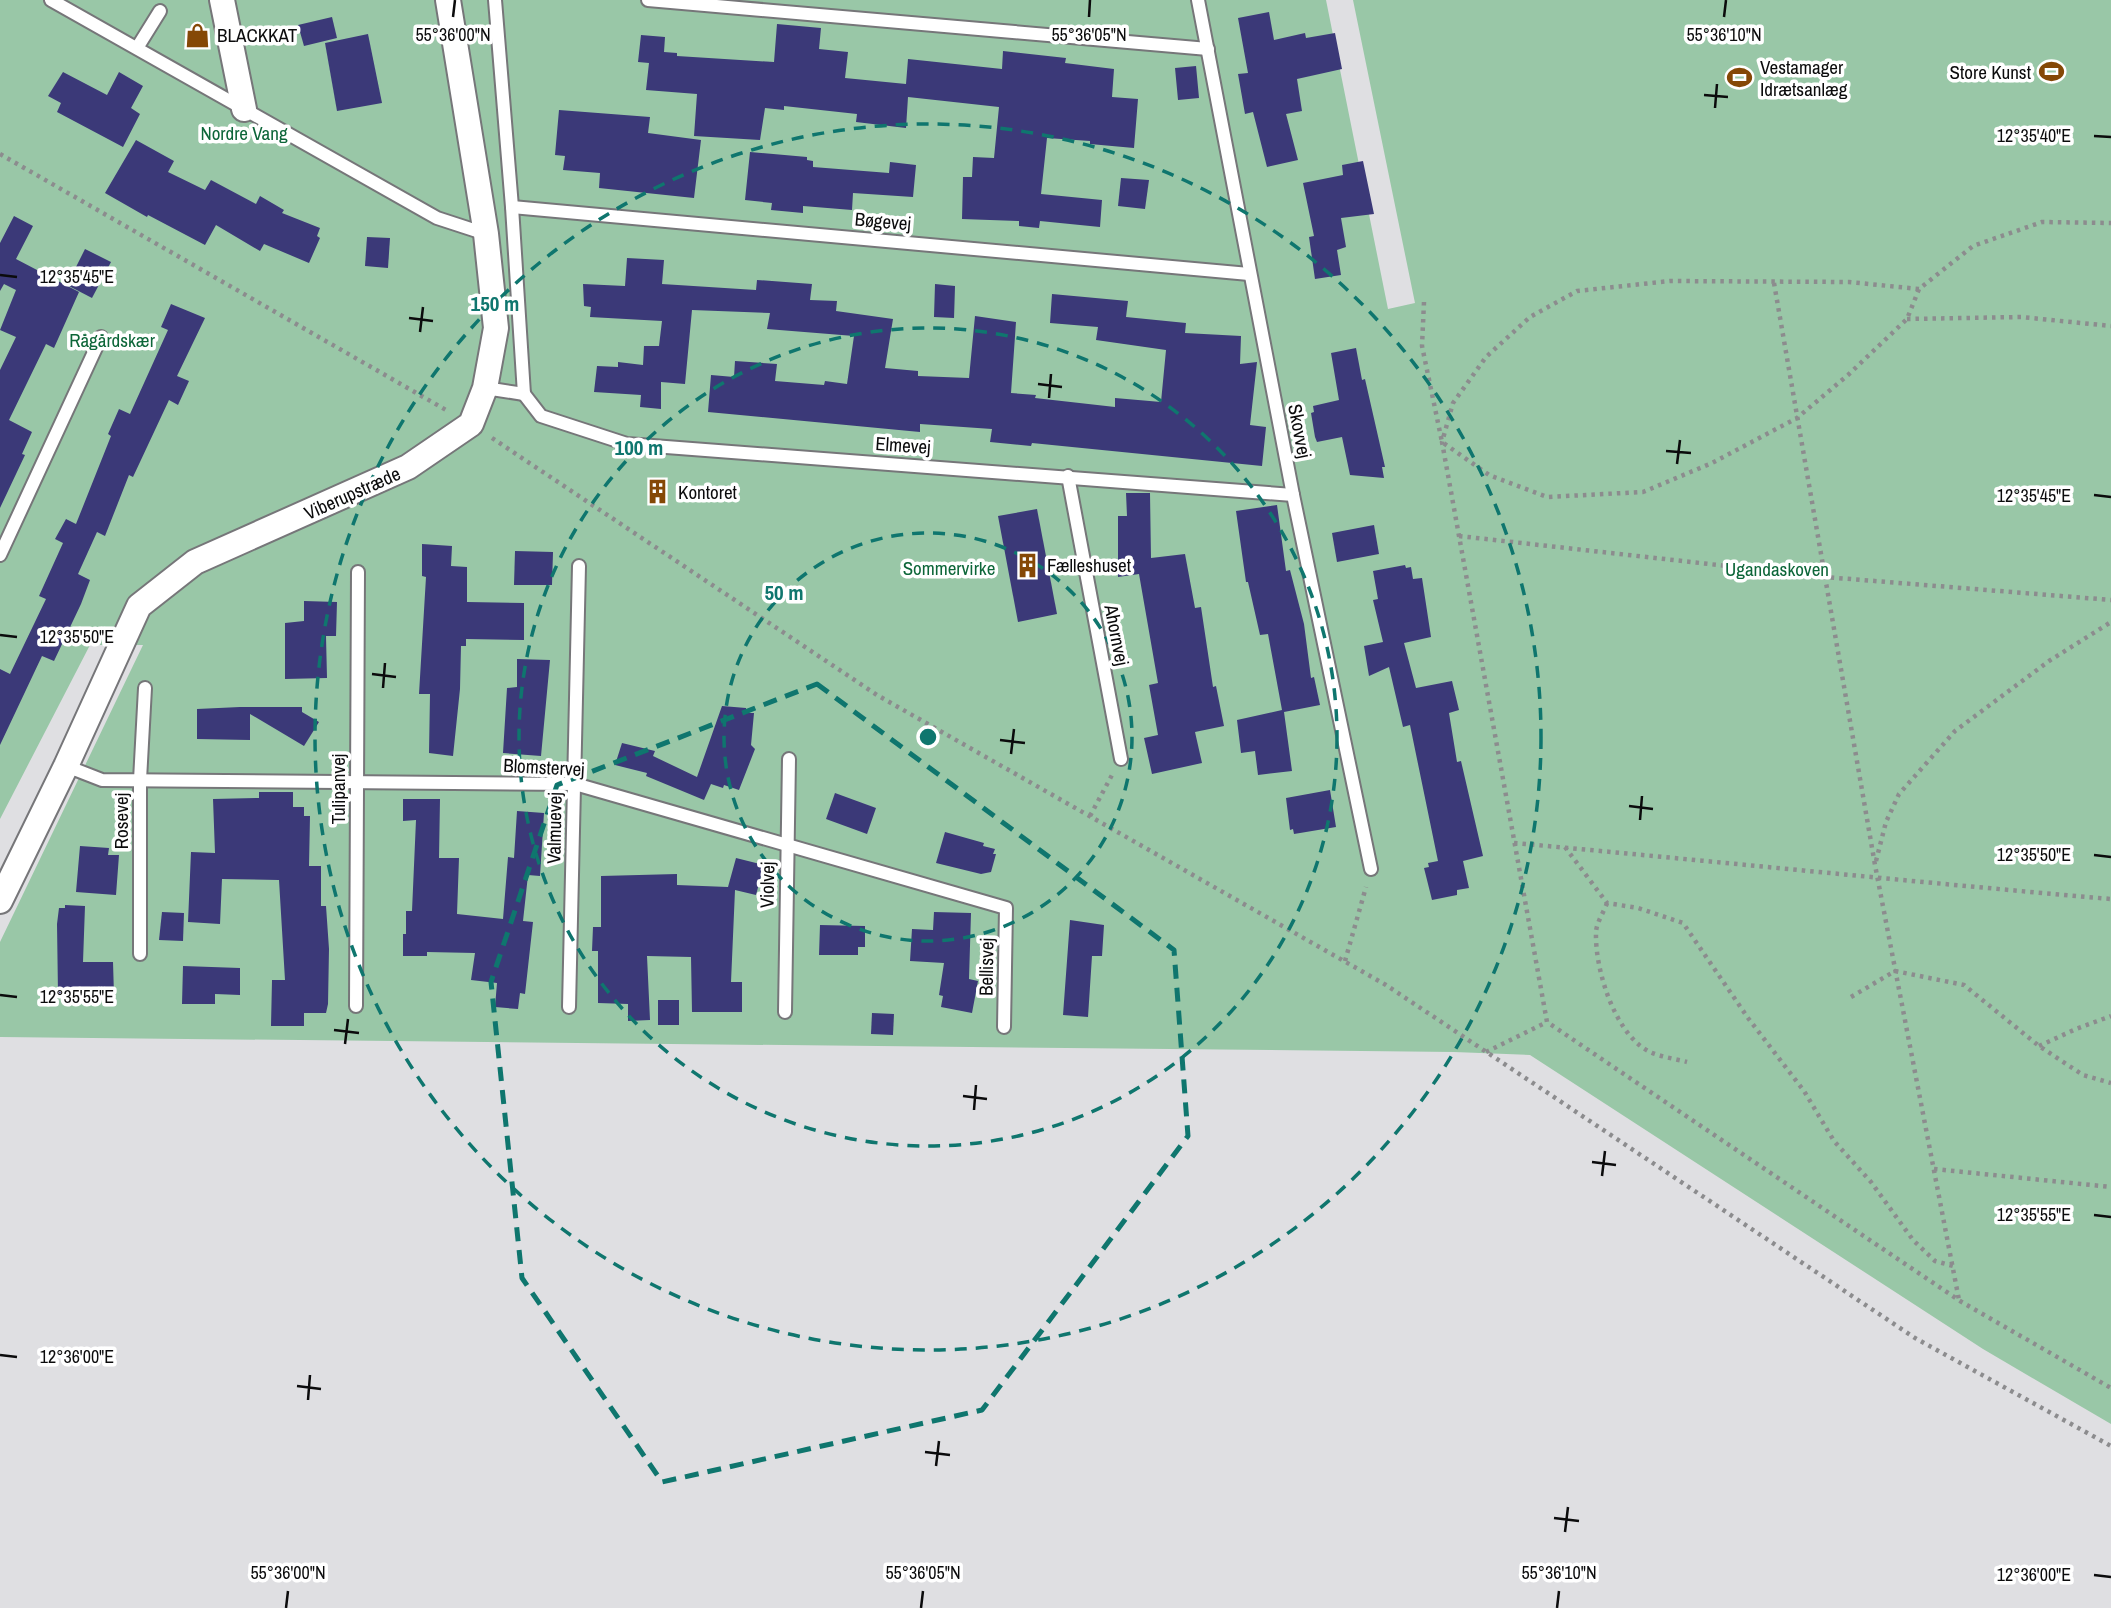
<svg xmlns="http://www.w3.org/2000/svg" width="2111" height="1608" font-family="'Archivo Narrow',sans-serif">
  <style>
    .green { fill: #99c7a7 }
    .building { fill: #3b3978 }
    .lines { fill: none; stroke-linecap: round; stroke-linejoin: round }
    .lane-casing { stroke: #767679; stroke-width: 16 }
    .street-casing { stroke: #767679; stroke-width: 28 }
    .path { stroke: #8c8c8e; stroke-width: 4.5; stroke-dasharray: 3.5 5; stroke-linecap: butt }
    .lane { stroke: #fff; stroke-width: 12 }
    .street { stroke: #fff; stroke-width: 24 }
    .marked { fill: none; stroke: #0f766e; stroke-width: 5; stroke-dasharray: 14 9; stroke-linejoin: round }
    .ticks { fill: none; stroke: #0b0b0c; stroke-width: 2.5 }
    .ring { fill: none; stroke: #0f766e; stroke-width: 3.5; stroke-dasharray: 12 9 }
    .labels { text-anchor: middle; stroke-width: 7; stroke-linejoin: round; paint-order: stroke }
    .poi-label { font-size: 19px; fill: #0b0b0c; stroke: #fff; text-anchor: start }
    .park-label { font-size: 19px; fill: #0d6639; stroke: #fff }
    .street-label { font-size: 19px; fill: #0b0b0c; stroke: #fff }
    .ticks-label { font-size: 18px; text-anchor: middle; fill: #0b0b0c; stroke: #fff; stroke-width: 7; stroke-linejoin: round; paint-order: stroke }
    .centre { fill: #0f766e; stroke: #fff; stroke-width: 3.5 }
    .ring-label { font-size: 21px; text-anchor: middle; font-weight: bold; fill: #0f766e; stroke: #fff; stroke-width: 7; stroke-linejoin: round; paint-order: stroke }
  </style>
  <rect width="100%" height="100%" fill="#dfdfe2"/>
  <path class="green" d="M0,0h1326l62,309 27,-6 -62,-303h758v1424l-128,-75 -453,-294 -76,-3 -1454,-15v-95l143,-297h-53l-90,174z"/>
  <g class="building">
    <path d="M1269,12l5,28 31,-7 1,5 29,-5 7,36 -45,10 5,32 -16,3 12,46 -31,7 -14,-55 -8,2 -7,-40 10,-1 -10,-55z"/>
    <path d="M332,17l5,21 -33,8 -6,-21z"/>
    <path d="M777,24l44,4 -2,21 29,3 -3,26 61,6 2,-25 94,10 1,-18 63,7 -1,5 49,6 -2,28 26,2 -4,49 -44,-4v-3l-43,-3 -6,56 61,6 -2,27 -60,-6 -1,7 -20,-2v-5l-57,-2 1,-42h9l1,-20 21,1 5,-51 -91,-10 -2,31 -50,-6 1,-8 -73,-8v4l-19,-2 -5,32 -66,-4 3,-42 -51,-4 3,-27 -11,-1 3,-27 24,2 -1,15 13,1v3l97,6z"/>
    <path d="M368,34l14,69 -45,8 -12,-68z"/>
    <path d="M1196,66l3,32 -21,2 -3,-32z"/>
    <path d="M63,72l44,23 12,-23 24,14 -12,22 9,6 -17,33 -66,-35 4,-9 -13,-7z"/>
    <path d="M559,110l91,7 -2,16 53,7 -7,58 -95,-10 1,-15 -37,-3 2,-14 -10,-1z"/>
    <path d="M136,140l38,21 -6,11 37,18 6,-10 45,24 4,-8 24,14 -2,3 38,15 -3,8 3,2 -11,25 -45,-19 -4,7 -44,-26 -11,20 -57,-30 -1,2 -42,-24z"/>
    <path d="M750,152l57,5v3l6,1v6l76,6 1,-11 26,3 -3,32 -60,-4 -1,17 -49,-4v7l-32,-3 1,-7 -27,-3z"/>
    <path d="M1363,161l11,53 -33,4 5,29 -9,3 4,25 -26,4 -6,-42 5,-1 -11,-53 40,-8 -1,-10z"/>
    <path d="M1121,178l28,2 -4,29 -27,-3z"/>
    <path d="M14,216l19,10 -17,33 63,33 -25,56 -8,-4 -37,76 23,12 -10,22 3,1 -25,53v-138l16,-33 -16,-7 16,-40 -12,-6 -4,7v-48z"/>
    <path d="M367,237l23,1 -2,30 -23,-2z"/>
    <path d="M85,249l26,13 -19,36 -25,-13z"/>
    <path d="M627,258l37,2 -2,24 94,6 1,-10 55,4 -2,16 27,1 -1,10 57,8 -8,49 33,3v5l51,2 6,-62 41,6 -5,71 25,2 -1,3 80,9v-9l46,4 5,-52 -70,-10 2,-13 -48,-4 2,-29 76,7 -2,16 60,6 -1,10 56,3 -1,28 17,-2 -7,63 16,2 -4,39 -230,-23 -1,3 -41,-4 2,-13 -72,-5v8l-212,-20 3,-37 23,2 1,-16 42,3 -2,17 49,4 1,-4 22,3 7,-48 -87,-7 3,-16 -78,-3 -7,74 -24,-2v27l-21,-2 1,-12 -47,-3 3,-26 21,1v-5l25,3 1,-19h15l3,-25 -72,-4 1,-10 -7,-1 -1,-22 42,2z"/>
    <path d="M935,284l20,2 -1,32 -20,-1z"/>
    <path d="M171,304l34,14 -28,58 12,5 -11,24 -9,-5 -36,77 -4,-2 -24,61 -8,-4 -19,42 12,6 -9,24 -27,57 -12,-5 -42,89v-76l10,5 36,-75 -7,-3 24,-53 -8,-4 11,-20 10,5 35,-88 -3,-2 11,-25 11,5 38,-84 -7,-3z"/>
    <path d="M1356,348l6,32 3,-1 20,88h-3l2,11 -34,-3 -8,-38 -25,5 -2,-5 -4,-24 3,-1 -1,-6 26,-6 -8,-47z"/>
    <path d="M1126,493h24l1,65 34,-4 10,54 6,-1 12,80 3,-1 8,40 -29,6 7,31 -50,11 -8,-36 14,-3 -9,-50 9,-2 -19,-109 -21,3v-61h9z"/>
    <path d="M1277,505l9,66 4,-1 14,54 7,54 3,-1 6,28 -36,7 8,59 -34,4 -3,-24 -14,2 -4,-33 45,-10 -14,-76 -8,1 -12,-53h-2l-10,-71z"/>
    <path d="M1037,509l20,105 -39,8 -20,-106z"/>
    <path d="M1374,525l5,29 -42,8 -5,-29z"/>
    <path d="M422,544l30,2 -1,20 16,1v35l57,1v37l-58,-1v7h-5l-1,43 -7,67 -24,-3 1,-59h-11l7,-117 -4,-1z"/>
    <path d="M515,551l38,1 -1,33h-38z"/>
    <path d="M1405,565l1,3 5,-1 2,12 9,-1 9,59 -27,6 12,45 36,-7 7,29 -10,3 8,49 4,-1 22,95 -20,5 6,27 -12,2v5l-25,5 -8,-32 5,-1 -1,-4 10,-2 -28,-136 -7,2 -14,-60 -20,9 -5,-30 19,-4 -10,-42 5,-1 -5,-28z"/>
    <path d="M304,601l33,1 -1,34h-10l1,42 -42,1v-56l19,-2z"/>
    <path d="M517,659l33,1 -9,96 -38,-3 4,-65 10,-1z"/>
    <path d="M722,706l24,2v5h8l-3,32 4,4 -16,41 -15,-5 -1,3 -12,-4 -7,16 -58,-24 1,-3 -32,-8 7,-22 33,8 -2,5 44,21z"/>
    <path d="M240,707h62v5l17,10 -15,24 -54,-32v26l-53,-1v-30z"/>
    <path d="M1330,790l6,37 -42,7 -1,-5 -3,1 -4,-32z"/>
    <path d="M259,792h34v15h11v9h6l-1,50h12v40h5l3,43 -1,55 -2,9h-22v13h-33l1,-46h13l-6,-100 -57,-1 -2,45 -32,-2 3,-70 24,1 -2,-54 46,-1z"/>
    <path d="M835,793l41,15 -9,26 -41,-15z"/>
    <path d="M403,799h37l-1,59h20l-2,56 46,5 5,-62 6,1 3,-47 27,2 -4,63 -12,-1 -5,46 10,1 -8,72 -5,-1 -2,16 -23,-2 2,-24 -26,-3 4,-27 -48,-1v4h-24v-22h3v-23h6l4,-91 -13,1z"/>
    <path d="M945,832l39,11 -1,3 12,3 -2,5h3l-5,18 -10,2 -45,-11z"/>
    <path d="M80,846l29,2 -1,7h11l-3,40 -40,-3z"/>
    <path d="M736,858l28,7 -8,30 -21,-5 -4,92h11v30h-50l-1,-55 -44,-1 3,64 -22,1v-17l-30,-1v-52h-6l1,-24h8v-51l76,-2v11l51,2z"/>
    <path d="M65,905l20,1 -2,56h30l1,33 -56,-1 -1,-70 2,-16h6z"/>
    <path d="M162,912l22,1 -1,28 -24,-1z"/>
    <path d="M934,912l37,1 -2,66 9,2 -6,32 -31,-6 2,-11 -4,-1 5,-32 -34,-2 2,-32 21,1z"/>
    <path d="M1070,920l34,5 -2,31h-10l-4,61 -25,-2z"/>
    <path d="M820,925l45,1v21h-7v8h-39z"/>
    <path d="M183,966l57,2v27l-25,-1v10h-33z"/>
    <rect x="658" y="1000" width="21" height="25"/>
    <path d="M872,1013l22,1 -1,21 -22,-1z"/>
  </g>
  <g class="lines">
    <defs>
      <g id="lane">
        <path d="M51,0l386,218 49,16"/>
        <path d="M495,0l17,207 12,187"/>
        <path d="M648,0l560,49"/>
        <path d="M1198,0l95,495 78,374"/>
        <path d="M137,48l23,-37"/>
        <path d="M512,207l737,67"/>
        <path d="M485,388l39,6"/>
        <path d="M524,394l17,22 86,28 666,51"/>
        <path d="M1068,476l53,283"/>
        <path d="M0,555l101,-218"/>
        <path d="M66,766l36,14 473,4 431,124 -2,119"/>
        <path d="M140,954v-174l5,-92"/>
        <path d="M356,1006l2,-434"/>
        <path d="M569,1007l10,-441"/>
        <path d="M785,1012l4,-253"/>
      </g>
      <g id="street">
        <path d="M222,0l22,109"/>
        <path d="M0,901l66,-135 73,-160 56,-44 213,-95 63,-43 14,-36 11,-60 -10,-94 -38,-234"/>
      </g>
    </defs>
    <use href="#lane" class="lane-casing"/>
    <use href="#street" class="street-casing"/>
    <g class="path">
      <path d="M0,154l446,256"/>
      <path d="M1774,283l101,582 84,435"/>
      <path d="M1919,289l-70,-7 -179,-1 -93,10 -47,26 -44,40 -33,46 -11,39 105,580 413,279 151,87"/>
      <path d="M1424,302l-2,44 20,96 47,33 58,22 96,-5 69,-29 85,-45 51,-43 59,-56 12,-30 54,-43 69,-24 69,1"/>
      <path d="M1907,319l114,-2 90,9"/>
      <path d="M492,438l385,257 509,290 529,353 196,108"/>
      <path d="M1459,536l366,41 286,23"/>
      <path d="M1090,816l22,-41"/>
      <path d="M1514,843c199,18 398,39 597,56"/>
      <path d="M1565,847l42,56 31,5 45,15 65,95 56,73 30,50 37,41 42,58 22,21 18,5"/>
      <path d="M1876,861l10,-39 13,-28 56,-63 94,-70 62,-39"/>
      <path d="M1607,903c-3,9 -11,20 -11,30 -1,37 19,102 54,119 11,5 26,7 37,10"/>
      <path d="M1345,961l21,-74"/>
      <path d="M1851,997l44,-26 69,14 75,61 44,29 28,8"/>
      <path d="M2039,1046l37,-17 35,-13"/>
      <path d="M1486,1052l61,-30"/>
      <path d="M1934,1169l177,18"/>
    </g>
    <use href="#lane" class="lane"/>
    <use href="#street" class="street"/>
  </g>
  <path class="marked" d="M817,684l357,266 14,186 -206,274 -320,72 -140,-204 -31,-296 66,-197z"/>
  <path class="ticks" d="M453,17l2,-17M1089,17l1,-17M1724,17l2,-17M1704,95l24,2M1715,108l2,-24M2094,136l17,1M0,275l17,2M409,318l24,3M420,332l3,-25M1038,384l24,3M1049,398l2,-24M1666,451l25,2M1677,464l3,-24M2094,495l17,2M0,635l17,2M372,674l24,3M383,688l2,-25M1000,740l25,3M1011,754l3,-25M1629,806l24,3M1640,820l2,-24M2094,855l17,2M0,995l17,2M334,1030l25,3M345,1044l3,-25M963,1096l24,3M974,1110l2,-25M1592,1162l24,3M1602,1176l3,-25M2094,1215l17,2M0,1355l17,2M297,1386l24,3M308,1400l2,-25M925,1452l25,3M936,1466l3,-25M1554,1518l25,3M1565,1532l3,-25M2094,1575l17,2M286,1608l2,-17M921,1608l2,-17M1557,1608l2,-17"/>
  <g class="ring">
    <circle cx="928" cy="737" r="204"/>
    <circle cx="928" cy="737" r="409"/>
    <circle cx="928" cy="737" r="613"/>
  </g>
  <defs>
    <symbol id="shop-bare" viewBox="-9 -9 18 18"><path d="M-5-2.5h2.3a2.7 3.5 0 0 1 5.4 0H5L5.5 6h-11ZM-1.5-2.5h3a1.5 2.3 0 0 0-3 0Z" fill="#854806" stroke="#fff" stroke-width="2.5" paint-order="stroke"/></symbol>
    <symbol id="stadium-bare" viewBox="-9 -9 18 18"><path d="M0-5a6.5 5 0 1 0 0 10a6.5 5 0 1 0 0-10ZM-3.5-1.8h7v3.6h-7Z" fill="#854806" stroke="#fff" stroke-width="2.5" paint-order="stroke"/></symbol>
    <symbol id="building-bare" viewBox="-9 -9 18 18"><path d="M-4-6H4V6H1V3H-1V6H-4ZM-2.5-4.3h1.7v1.8h-1.7ZM.8-4.3h1.7v1.8H.8ZM-2.5-1h1.7V.8h-1.7ZM.8-1h1.7V.8H.8Z" fill="#854806" stroke="#fff" stroke-width="2.5" paint-order="stroke"/></symbol>
  </defs>
  <g fill-rule="evenodd">
    <use href="#shop-bare" x="180" y="18" width="35" height="35"/>
    <use href="#stadium-bare" x="2034" y="54" width="35" height="35"/>
    <use href="#stadium-bare" x="1722" y="60" width="35" height="35"/>
    <use href="#building-bare" x="640" y="474" width="35" height="35"/>
    <use href="#building-bare" x="1010" y="548" width="35" height="35"/>
  </g>
  <g class="labels">
    <g class="poi-label">
      <text x="217" y="42">BLACKKAT</text>
      <text x="1760" y="74">Vestamager<tspan x="1760" dy="22">Idrætsanlæg</tspan></text>
      <text x="2031" y="79" text-anchor="end">Store Kunst</text>
      <text x="678" y="499">Kontoret</text>
      <text x="1047" y="572">Fælleshuset</text>
    </g>
    <g class="park-label">
      <text x="244" y="140">Nordre Vang</text>
      <text x="112" y="347">Rågårdskær</text>
      <text x="949" y="575">Sommervirke</text>
      <text x="1777" y="576">Ugandaskoven</text>
    </g>
    <g class="street-label">
      <text transform="translate(883 221) rotate(5)" y="7">Bøgevej</text>
      <text transform="translate(1300 431) rotate(79)" y="7">Skovvej</text>
      <text transform="translate(903 445) rotate(4)" y="7">Elmevej</text>
      <text transform="translate(352 493) rotate(-24)" y="7">Viberupstræde</text>
      <text transform="translate(1117 635) rotate(79)" y="7">Ahornvej</text>
      <text transform="translate(544 767) rotate(3)" y="7">Blomstervej</text>
      <text transform="translate(338 789) rotate(-90)" y="7">Tulipanvej</text>
      <text transform="translate(121 821) rotate(-90)" y="7">Rosevej</text>
      <text transform="translate(554 828) rotate(-89)" y="7">Valmuevej</text>
      <text transform="translate(767 885) rotate(-89)" y="7">Violvej</text>
      <text transform="translate(986 967) rotate(-89)" y="7">Bellisvej</text>
    </g>
  </g>
  <g class="ticks-label">
    <text x="453" y="41">55°36'00"N</text>
    <text x="1089" y="41">55°36'05"N</text>
    <text x="1724" y="41">55°36'10"N</text>
    <text x="2034" y="142">12°35'40"E</text>
    <text x="77" y="283">12°35'45"E</text>
    <text x="2034" y="502">12°35'45"E</text>
    <text x="77" y="643">12°35'50"E</text>
    <text x="2034" y="861">12°35'50"E</text>
    <text x="77" y="1003">12°35'55"E</text>
    <text x="2034" y="1221">12°35'55"E</text>
    <text x="77" y="1363">12°36'00"E</text>
    <text x="288" y="1579">55°36'00"N</text>
    <text x="923" y="1579">55°36'05"N</text>
    <text x="1559" y="1579">55°36'10"N</text>
    <text x="2034" y="1581">12°36'00"E</text>
  </g>
  <circle cx="928" cy="737" r="10" class="centre"/>
  <g class="ring-label">
    <text x="495" y="311">150 m</text>
    <text x="639" y="455">100 m</text>
    <text x="784" y="600">50 m</text>
  </g>
</svg>
